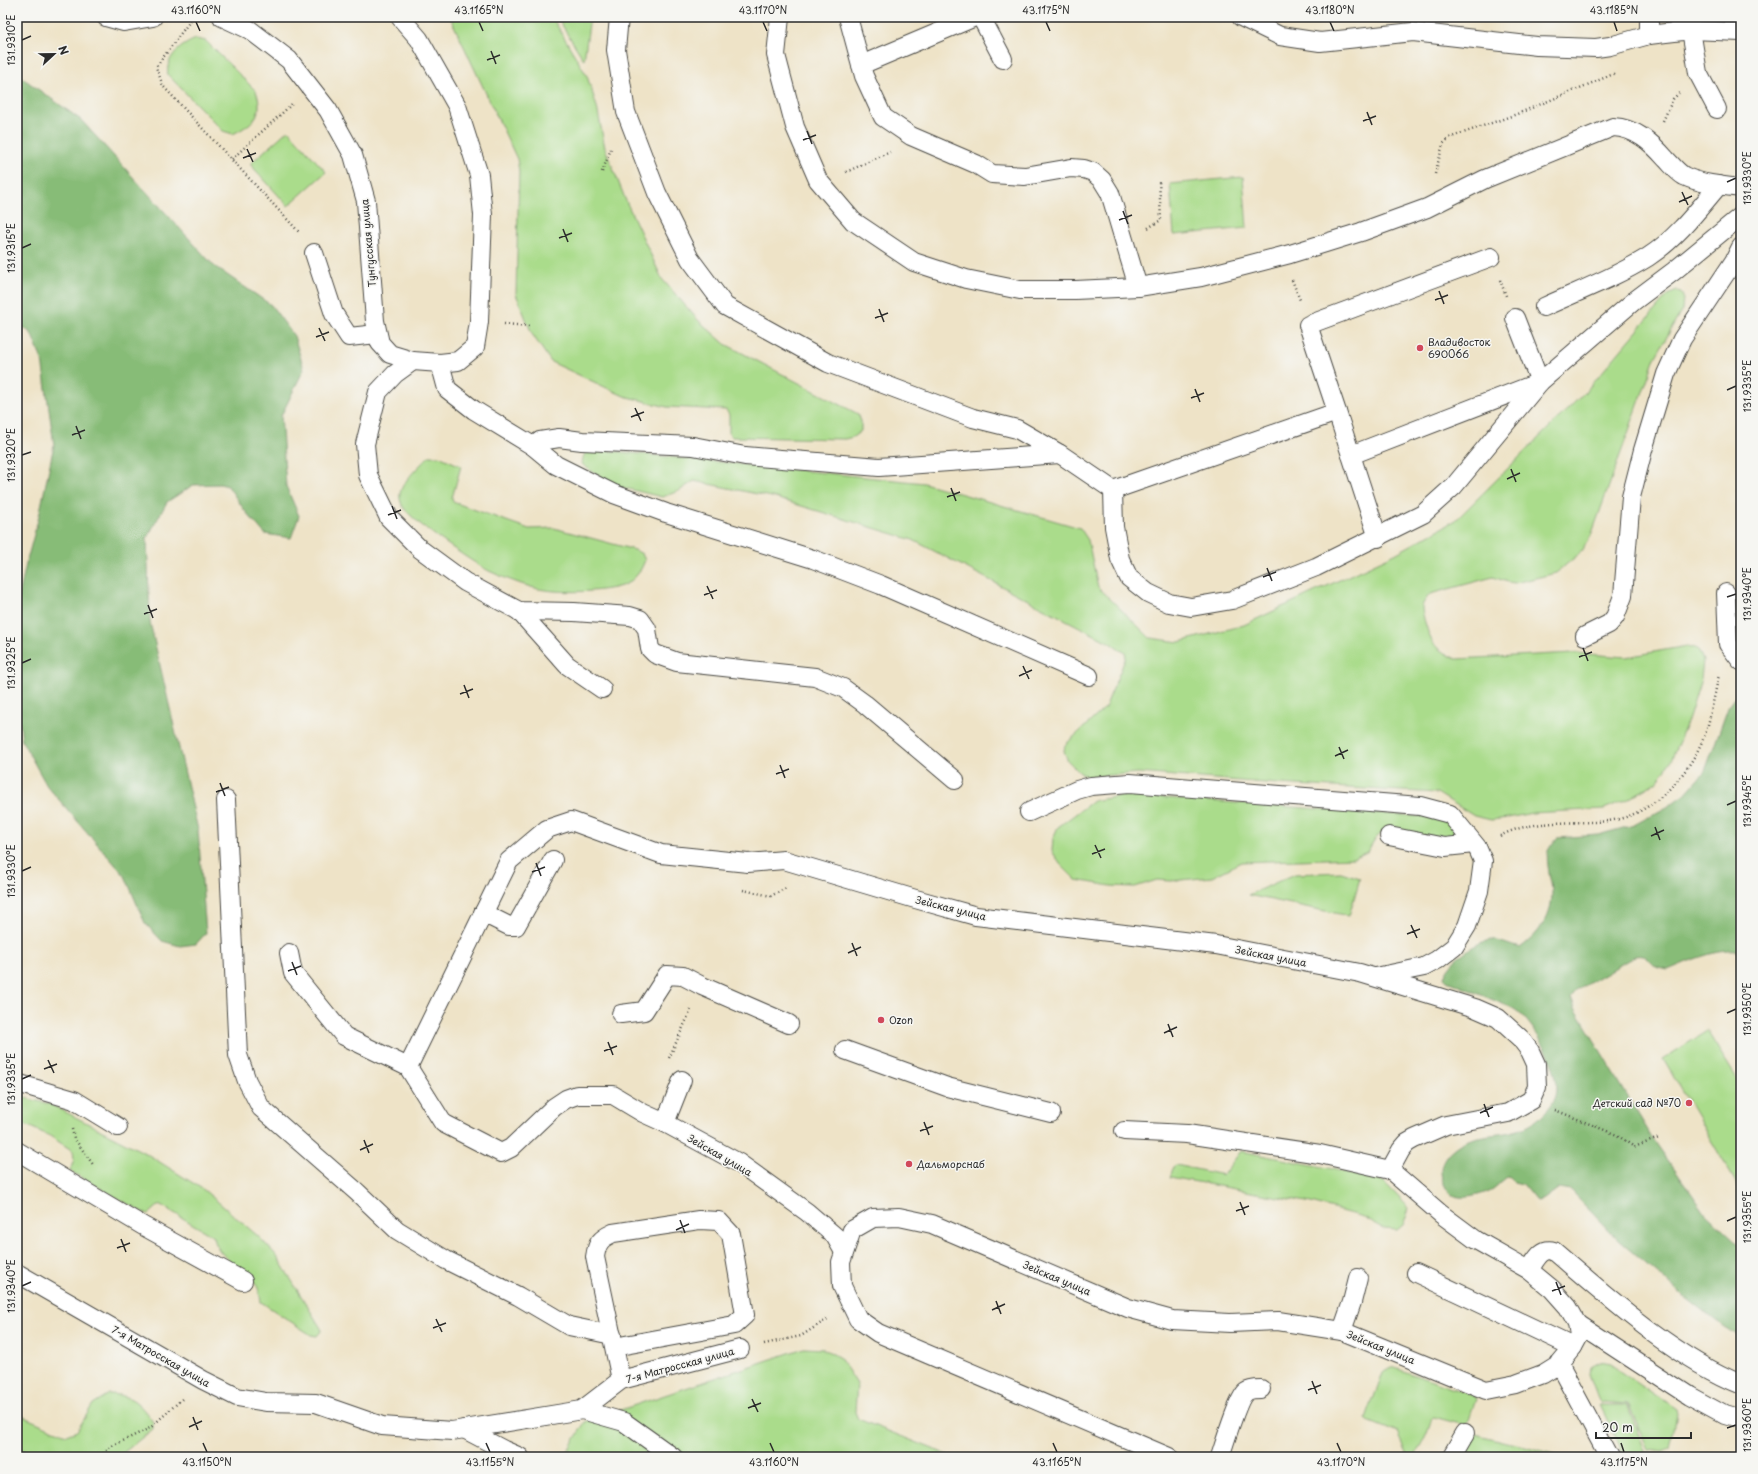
<svg xmlns="http://www.w3.org/2000/svg" width="1758" height="1474" font-family="'Playpen Sans',sans-serif">
  <style>
    .green { fill: #aadc8b; stroke: #6a845b }
    .forest { fill: #87bc77; stroke: #597451 }
    .lines { fill: none; stroke-linecap: round; stroke-linejoin: round }
    .lane-casing { stroke: #484742; stroke-width: 20 }
    .path { stroke: #484742; stroke-width: 2.5; stroke-dasharray: 1 3; stroke-linecap: butt }
    .lane { stroke: #fff; stroke-width: 18 }
    .ticks { fill: none; stroke: #2b2b2b; stroke-width: 1.5 }
    .poi-dot { fill: #d1495b; stroke: #f6f6f2; stroke-width: 1.5 }
    .labels { text-anchor: middle; stroke-width: 3; stroke-linejoin: round; paint-order: stroke }
    .street-label { font-size: 10px; fill: #2b2b2b; stroke: #f6f6f2 }
    .poi-label { font-size: 10px; fill: #2b2b2b; stroke: #f6f6f2; text-anchor: start }
    .neatline { fill: none; stroke: #2b2b2b; stroke-width: 1.5 }
    .ticks-label { font-size: 10px; text-anchor: middle; fill: #2b2b2b }
  </style>
  <rect width="100%" height="100%" fill="#f6f6f2"/>
  <filter id="ink" filterUnits="userSpaceOnUse"><feTurbulence type="fractalNoise" baseFrequency=".025" numOctaves="2"/><feDisplacementMap in="SourceGraphic" scale="8" xChannelSelector="R" yChannelSelector="G"/><feConvolveMatrix kernelMatrix="1 2 1 2 8 2 1 2 1" color-interpolation-filters="sRGB"/></filter>
  <filter id="wash" filterUnits="userSpaceOnUse"><feTurbulence type="fractalNoise" baseFrequency=".012" numOctaves="4" result="noise"/><feDisplacementMap in="SourceGraphic" scale="16" xChannelSelector="R" yChannelSelector="G"/><feGaussianBlur stdDeviation="0.9" result="paint"/><feColorMatrix in="noise" values="0 0 0 0 0 0 0 0 0 0 0 0 0 0 0 0 0 1.4 0 .05"/><feComposite in="paint" operator="in"/></filter>
  <g filter="url(#wash)">
    <rect width="100%" height="100%" fill="#eee3c7"/>
    <g class="green">
      <path d="M450,17h102l35,59 10,31 8,41 21,53 36,78 36,41 27,24 133,70 3,7v10l-8,6 -8,2 -113,-2 -3,-3v-19l-3,-5 -59,-3 -43,-11 -73,-34 -19,-28 -16,-40 3,-123 -2,-12z"/>
      <path d="M557,17h33l-6,43z"/>
      <path d="M196,39l10,2 50,50c9,23 -3,33 -23,43l-10,-3 -55,-56c-3,-18 13,-30 28,-36z"/>
      <path d="M288,130l38,42 -38,34 -38,-42z"/>
      <path d="M1243,177l4,51 -73,7 -4,-51z"/>
      <path d="M1677,291l4,1 2,5 -1,13 -27,48 -64,178 -12,18 -23,19 -41,10 -7,-1 -15,-5 -63,17c-3,4 -7,8 -8,13 0,8 7,30 11,36 6,8 15,12 23,16l118,-6 52,4 61,-11 8,2 4,3 4,10 -2,18 -12,39 -18,42 -7,12 -8,10 -26,16 -26,11 -72,4 -24,5 -17,2 -17,-4 -37,-23 -158,-9 -141,-11 -51,4 -8,-5 -11,-11 -4,-10 1,-6 40,-37 21,-51 -1,-4 -11,-8 -201,-105 -141,-43 -78,-16 -15,10 -17,6 -42,-10 -26,-14 -12,-9c1,-8 2,-12 10,-15l332,34 156,45 8,12 10,47 52,51 29,4 65,-17 151,-71 61,-34 130,-129 82,-96z"/>
      <path d="M429,456h10l22,10 -9,32 1,4 76,27 25,-1 81,22 7,4 3,6c-4,11 -10,20 -21,25 -20,8 -72,9 -93,2 -14,-4 -29,-10 -42,-16 -17,-9 -80,-51 -87,-66 -1,-2 -3,-8 -2,-11 1,-12 21,-29 29,-38z"/>
      <path d="M1125,795l291,21 28,3 11,12 -3,5 -7,2 -61,-7 -9,8 -8,13 -14,6 -111,4 -30,15 -41,4 -14,-1 -22,7 -24,-1 -35,-6 -16,-16 -8,-13 1,-13 5,-11 35,-26z"/>
      <path d="M1341,872l19,6 -11,38 -101,-21 47,-21z"/>
      <path d="M1707,1031l34,54v106l-78,-132z"/>
      <path d="M17,1096l33,8 97,50 57,36 55,47 17,18 46,75 -5,6 -6,-1 -50,-33c-1,-6 -2,-13 -5,-18 -12,-19 -38,-23 -42,-47l-53,-32 -3,1 -9,8 -5,-1 -74,-42 4,-12 -1,-8 -23,-15 -33,-15z"/>
      <path d="M1241,1151l87,17 56,14 25,26 -6,17 -6,5 -13,-1 -21,-12 -52,-14 -141,-26 4,-11 2,-1 47,10z"/>
      <path d="M804,1348l20,1 16,9 17,26 -2,28 3,7 95,38h-389l21,-35z"/>
      <path d="M1599,1362l11,2 66,45 1,5 -7,35 -7,3 -15,-2 -20,-46 -26,-2 -4,-4 -9,-24 1,-7z"/>
      <path d="M1392,1367l82,29 2,3 -7,21 -4,4h-5l-26,-7 -2,1c-4,15 -9,26 -18,38l-5,1 -11,-24 -30,-12 -2,-2 17,-47z"/>
      <path d="M109,1394c24,1 30,9 44,28v7l-35,28h-81l-20,-10v-33l49,21 11,-4 16,-27z"/>
      <path d="M1600,1405h27l19,49 -6,3h-15z"/>
      <path d="M1475,1434l92,23h-91l-13,-4 4,-18z"/>
    </g>
    <g class="forest">
      <path d="M17,74l64,46 133,146 57,39 23,31 10,33 -23,47 5,70 13,30 -8,22 -26,-4 -20,-23 -17,-25 -8,-2 -27,1 -26,17 -20,36 3,84 48,208 8,103 -10,11 -16,2 -18,-5 -17,-18 -20,-47 -78,-90 -25,-45 -5,-41v-94l9,-42 13,-48 15,-71 -12,-85 -11,-27 -14,-10z"/>
      <path d="M1739,697l2,1v253c-27,-2 -49,9 -73,19 -4,-1 -10,-2 -13,-4 -8,-7 -8,-12 -20,-10l-59,35 -5,6 4,11 78,131 53,75 35,33v90l-17,-10 -39,-30 -67,-57 -48,-50 -11,-2 -15,11 -8,2 -14,-17 -8,-2 -4,-4 -3,-1c-5,4 -9,8 -14,12 -10,6 -37,14 -45,2 -10,-15 -10,-30 5,-42 22,-19 52,-10 77,-24 8,-5 23,-19 26,-29 6,-25 -20,-70 -39,-85 -5,-4 -12,-6 -17,-8 -18,-8 -35,-15 -53,-22l-3,-3c3,-16 33,-38 49,-38 8,1 18,6 27,8 22,-16 36,-38 31,-66 -2,-9 -5,-23 -3,-31 2,-5 6,-9 9,-13l41,-3 36,-10 33,-18 18,-13 20,-23 24,-66 5,-7z"/>
    </g>
  </g>
  <g filter="url(#ink)">
    <g class="lines">
      <defs>
        <g id="lane">
          <path d="M106,17l18,5 29,-5"/>
          <path d="M222,17l28,13 39,30 39,50 25,45 13,46 9,120 5,22 10,11 23,7 27,2 18,-2 17,-14 4,-25 4,-107 -4,-40 -22,-69 -38,-67 -19,-22"/>
          <path d="M619,17l-3,33 10,62 31,81 33,66 35,47 103,57 145,55 44,11 43,25 53,36 1,37 6,32 9,19 19,15 21,10 22,4 41,-7 84,-33 107,-53 31,-28 86,-104 94,-81 40,-30 67,-55"/>
          <path d="M780,17l-4,38 19,72 23,53 35,41 61,41 52,17 54,11h55l63,-3 63,-10 89,-23 71,-22 66,-24 58,-29 128,-52c23,1 39,16 53,32 6,6 11,13 18,17 17,8 39,10 57,12"/>
          <path d="M848,17l16,59 19,41 28,19 65,28 16,10 33,2 46,-8 13,1 9,3 9,8 8,13 28,94"/>
          <path d="M981,17l22,42"/>
          <path d="M1241,17l39,19 40,6 93,-10 124,14 59,2 14,-2 39,-11 42,-5 50,2"/>
          <path d="M1691,30l7,43 19,36"/>
          <path d="M1649,35v-18"/>
          <path d="M861,65l114,-48"/>
          <path d="M314,253l20,61 15,23 28,-3"/>
          <path d="M1544,307c35,-16 72,-30 104,-50 28,-18 50,-47 71,-72"/>
          <path d="M413,361l-18,13 -17,18 -13,52 3,31 21,43 31,31 45,33 54,29 55,1 56,4 10,3 7,10 3,20 5,5 22,8 138,15 28,11 22,16 90,76"/>
          <path d="M440,363l7,26 27,21 59,36 23,19 58,29 52,19 147,46 68,26 208,91"/>
          <path d="M1337,412l41,126"/>
          <path d="M533,446l7,-5 19,-3 23,3 111,5 52,10 134,11 181,-13"/>
          <path d="M1351,455l189,-73 -25,-64"/>
          <path d="M1113,490l224,-78 -29,-87 183,-68"/>
          <path d="M1726,593l2,51 13,17"/>
          <path d="M519,611l48,54 35,24"/>
          <path d="M1585,636l24,-12 6,-7 8,-21 8,-99 12,-47 23,-76 16,-35 52,-78 7,-14"/>
          <path d="M226,800l12,255 9,26 14,27 96,84 40,38 49,30 72,36 51,30 43,9"/>
          <path d="M1029,812l48,-22 14,-4 39,-3 290,23 30,8 27,33 6,14 -4,30 -12,35 -13,21 -17,13 -13,7 -48,10"/>
          <path d="M1389,836l56,11 29,-3"/>
          <path d="M483,913l26,13h7l37,-66"/>
          <path d="M289,953l4,20 51,63 64,31"/>
          <path d="M621,1014l23,-3 23,-36 16,1 19,10 87,38"/>
          <path d="M845,1050l102,37 104,26"/>
          <path d="M17,1083l57,17 44,27"/>
          <path d="M665,1123l17,-43"/>
          <path d="M1124,1131l63,3 133,20 70,16 51,44 35,26 53,30 23,19 16,18 9,16 2,13 -6,11 -14,17 -16,10 -27,10 -30,6 -144,-59 -64,-10 -48,2 -58,-3 -44,-12 -196,-84 -33,-7 -26,1 -21,12 -11,32 1,24 16,33 20,14 291,124"/>
          <path d="M17,1151l128,76 98,54"/>
          <path d="M844,1252l-9,-16 -28,-24 -68,-49 -74,-40 -22,-10 -30,-18h-36l-11,4 -12,8 -43,41 -10,5 -58,-30 -35,-56 101,-206 38,-32 24,-8 90,33 87,9 36,-3 128,38 64,18 240,29 144,28 115,35 23,10 22,20 10,13 6,13 1,23 -6,13 -23,13 -62,12 -32,14 -7,4 -6,7 -11,20"/>
          <path d="M1529,1270c7,-10 12,-23 25,-19 55,47 120,106 187,133"/>
          <path d="M17,1273l186,107 34,17 29,5 50,1 66,23 70,5 130,-21 42,12 49,35"/>
          <path d="M1416,1273l157,74"/>
          <path d="M1577,1323l112,73 35,19 17,5"/>
          <path d="M1342,1331l10,-29 6,-24"/>
          <path d="M614,1347l120,-22 11,-10 -14,-81 -12,-13 -20,-1 -86,13c-13,6 -16,10 -18,24l26,123"/>
          <path d="M1559,1364l50,93"/>
          <path d="M582,1410l39,-30 119,-31"/>
          <path d="M464,1429l40,21 16,7"/>
          <path d="M1220,1457c4,-12 18,-59 26,-65 4,-3 10,-3 15,-3"/>
          <path d="M1451,1457l14,-24"/>
        </g>
      </defs>
      <use href="#lane" class="lane-casing"/>
      <g class="path">
        <path d="M193,17l-37,50 7,19 136,146"/>
        <path d="M1663,121l10,-22 6,-6"/>
        <path d="M232,159l60,-55"/>
        <path d="M602,172l9,-23"/>
        <path d="M846,172l44,-20"/>
        <path d="M1435,174l8,-30 6,-6 68,-24 99,-41"/>
        <path d="M1148,228l13,-8 -2,-40"/>
        <path d="M1292,280l8,20"/>
        <path d="M1500,280l6,16"/>
        <path d="M504,324l26,2"/>
        <path d="M1741,715l-2,3 -1,24 3,4"/>
        <path d="M1500,836c28,-15 62,-13 92,-14 12,0 28,-2 39,-7 35,-13 67,-54 77,-90 4,-16 7,-33 11,-50"/>
        <path d="M743,890l28,6 15,-8"/>
        <path d="M669,1058l22,-48"/>
        <path d="M1555,1110l62,25 17,12 25,-9"/>
        <path d="M72,1129l2,9 20,28"/>
        <path d="M764,1344l37,-8 28,-18"/>
        <path d="M1646,1454l50,3"/>
        <path d="M101,1457l9,-10 40,-19 32,-29"/>
      </g>
      <use href="#lane" class="lane"/>
    </g>
  </g>
  <path class="ticks" d="M196,22l4,9M479,22l4,9M763,22l4,9M1046,22l4,9M1330,22l4,9M1614,22l3,9M22,40l9,-4M491,51l5,13M487,60l13,-5M1367,112l5,13M1363,121l13,-5M807,131l5,13M803,140l13,-5M247,149l6,13M243,158l13,-5M1727,182l9,-4M1682,192l6,13M1679,202l13,-6M1123,211l5,13M1119,220l13,-5M563,229l5,13M559,238l13,-5M22,248l9,-4M1439,291l5,13M1435,300l13,-5M879,309l5,13M875,318l13,-5M319,328l6,13M316,337l13,-5M1195,389l5,13M1727,390l9,-4M1191,398l13,-5M635,408l6,13M631,417l13,-5M76,426l5,13M72,435l13,-5M22,455l9,-3M1511,469l5,13M1507,479l13,-6M951,488l5,13M947,497l13,-5M392,506l5,13M388,515l13,-5M1267,568l5,13M1263,577l13,-5M707,586l6,13M704,595l13,-5M1727,597l9,-3M148,605l5,13M144,614l13,-5M1583,648l5,13M1579,657l13,-5M22,663l9,-4M1023,666l6,13M1019,676l13,-6M464,685l5,13M460,694l13,-5M1339,747l5,12M1335,756l13,-6M780,765l5,13M776,774l13,-5M220,783l5,13M216,792l13,-5M1727,805l9,-4M1655,827l5,13M1651,836l13,-6M1095,845l6,13M1092,854l13,-5M536,863l5,13M22,871l9,-4M532,872l13,-5M1411,925l6,13M1407,934l13,-5M852,943l5,13M848,953l13,-6M292,962l5,13M288,971l13,-5M1727,1013l9,-4M1168,1024l5,13M1164,1033l13,-6M608,1042l5,13M604,1051l13,-5M48,1060l6,13M44,1069l13,-5M22,1079l9,-4M1484,1104l5,13M1480,1113l13,-6M924,1122l5,13M920,1131l13,-5M364,1140l5,13M360,1150l13,-6M1240,1202l5,13M1236,1211l13,-5M680,1220l5,13M1727,1221l9,-4M676,1230l13,-6M121,1239l5,13M117,1248l13,-5M1556,1282l5,13M22,1286l9,-4M1552,1291l13,-5M996,1301l5,13M992,1310l13,-6M436,1319l6,13M433,1328l13,-5M1312,1381l5,13M1308,1390l13,-5M752,1399l6,13M748,1408l13,-5M193,1417l5,13M189,1427l13,-6M1727,1428l9,-3M203,1443l4,9M486,1443l4,9M770,1443l4,9M1053,1443l4,9M1337,1443l4,9M1621,1443l3,9"/>
  <g class="poi-dot">
    <circle cx="1420" cy="348" r="4"/>
    <circle cx="881" cy="1020" r="4"/>
    <circle cx="1689" cy="1103" r="4"/>
    <circle cx="909" cy="1164" r="4"/>
  </g>
  <g class="labels">
    <g class="street-label">
      <text transform="translate(368 243) rotate(-95)" y="4">Тунгусская улица</text>
      <text transform="translate(951 908) rotate(14)" y="4">Зейская улица</text>
      <text transform="translate(1271 956) rotate(11)" y="4">Зейская улица</text>
      <text transform="translate(720 1155) rotate(30)" y="4">Зейская улица</text>
      <text transform="translate(1057 1278) rotate(23)" y="4">Зейская улица</text>
      <text transform="translate(1381 1347) rotate(22)" y="4">Зейская улица</text>
      <text transform="translate(161 1356) rotate(30)" y="4">7-я Матросская улица</text>
      <text transform="translate(680 1365) rotate(-15)" y="4">7-я Матросская улица</text>
    </g>
    <g class="poi-label">
      <text x="1428" y="346">Владивосток<tspan x="1428" dy="12">690066</tspan></text>
      <text x="889" y="1024">Ozon</text>
      <text x="1681" y="1107" text-anchor="end">Детский сад №70</text>
      <text x="917" y="1168">Дальморснаб</text>
    </g>
  </g>
  <rect width="1758" height="1474" fill="none" stroke="#f6f6f2" stroke-width="44"/>
  <g transform="translate(54 54) rotate(68)" stroke="#f6f6f2" stroke-width="3" paint-order="stroke">
  <path d="M0-3L7 15L0 10L-7 15Z" fill="#2b2b2b"/>
  <text y="-6" font-size="11" font-weight="bold" text-anchor="middle" fill="#2b2b2b">N</text>
  </g>
  <path d="M1596 1432v6h95v-6" fill="none" stroke="#2b2b2b" stroke-width="2"/>
  <text x="1602" y="1432" font-size="12" fill="#2b2b2b" stroke="#f6f6f2" stroke-width="3" paint-order="stroke">20 m</text>
  <rect x="22" y="22" width="1714" height="1430" class="neatline"/>
  <g class="ticks-label">
    <text x="196" y="14">43.1160°N</text>
    <text x="479" y="14">43.1165°N</text>
    <text x="763" y="14">43.1170°N</text>
    <text x="1046" y="14">43.1175°N</text>
    <text x="1330" y="14">43.1180°N</text>
    <text x="1614" y="14">43.1185°N</text>
    <text transform="translate(11 40) rotate(-90)" y="4">131.9310°E</text>
    <text transform="translate(1747 178) rotate(-90)" y="4">131.9330°E</text>
    <text transform="translate(11 248) rotate(-90)" y="4">131.9315°E</text>
    <text transform="translate(1747 386) rotate(-90)" y="4">131.9335°E</text>
    <text transform="translate(11 455) rotate(-90)" y="4">131.9320°E</text>
    <text transform="translate(1747 594) rotate(-90)" y="4">131.9340°E</text>
    <text transform="translate(11 663) rotate(-90)" y="4">131.9325°E</text>
    <text transform="translate(1747 801) rotate(-90)" y="4">131.9345°E</text>
    <text transform="translate(11 871) rotate(-90)" y="4">131.9330°E</text>
    <text transform="translate(1747 1009) rotate(-90)" y="4">131.9350°E</text>
    <text transform="translate(11 1079) rotate(-90)" y="4">131.9335°E</text>
    <text transform="translate(1747 1217) rotate(-90)" y="4">131.9355°E</text>
    <text transform="translate(11 1286) rotate(-90)" y="4">131.9340°E</text>
    <text transform="translate(1747 1425) rotate(-90)" y="4">131.9360°E</text>
    <text x="207" y="1466">43.1150°N</text>
    <text x="490" y="1466">43.1155°N</text>
    <text x="774" y="1466">43.1160°N</text>
    <text x="1057" y="1466">43.1165°N</text>
    <text x="1341" y="1466">43.1170°N</text>
    <text x="1624" y="1466">43.1175°N</text>
  </g>
</svg>
